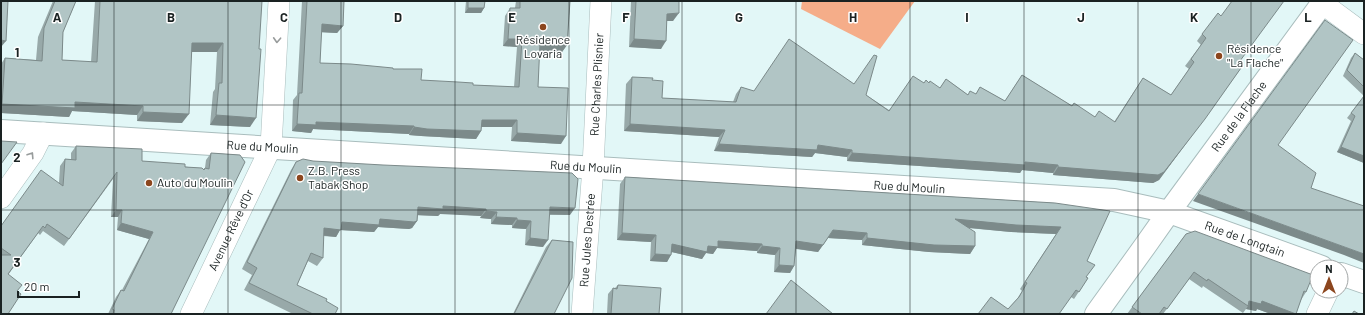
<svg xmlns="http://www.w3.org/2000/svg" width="1365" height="315" font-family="Barlow,sans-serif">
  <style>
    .forest { fill: #f5ad89 }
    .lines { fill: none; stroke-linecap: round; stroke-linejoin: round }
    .street-casing { stroke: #a9bdbd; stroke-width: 22 }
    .secondary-casing { stroke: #a9bdbd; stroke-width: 24 }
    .street { stroke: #fff; stroke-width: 21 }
    .secondary { stroke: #fff; stroke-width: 22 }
    .wall { fill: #98a9a9 }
    .shaded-wall { fill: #7c8a8a }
    .building { fill: #b1c5c5; stroke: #7c8a8a }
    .oneway { stroke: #989c9c }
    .grid { fill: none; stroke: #1a2222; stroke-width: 1; stroke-opacity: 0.55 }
    .poi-dot { fill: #8c461e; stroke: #fff; stroke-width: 1.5 }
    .labels { text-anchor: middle; stroke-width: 3; stroke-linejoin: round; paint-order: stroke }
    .poi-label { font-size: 12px; fill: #1a2222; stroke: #fff; text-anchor: start }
    .street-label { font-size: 12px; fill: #1a2222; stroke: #fff }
    .grid-label { font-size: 13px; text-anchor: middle; font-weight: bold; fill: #1a2222; stroke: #fff; stroke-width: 3; stroke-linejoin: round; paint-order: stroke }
  </style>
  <rect width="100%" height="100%" fill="#e2f7f7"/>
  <path class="forest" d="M802,1h113l-35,48 -79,-40z"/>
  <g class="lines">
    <defs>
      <g id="street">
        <path d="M1322,3l42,31"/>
        <path d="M1,198l32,-45 10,-20"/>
        <path id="s1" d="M191,314l80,-167 8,-146"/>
        <path id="s2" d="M582,314l11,-147 8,-166"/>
        <path d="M1317,314l11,-23"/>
      </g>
      <g id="secondary">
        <path id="s3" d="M1,131l1113,69 55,12 153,55"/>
        <path d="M1341,274l23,8"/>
        <path id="s4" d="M1096,314l49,-68 24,-34 155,-211"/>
      </g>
    </defs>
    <use href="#street" class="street-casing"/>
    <use href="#secondary" class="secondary-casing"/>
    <use href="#street" class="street"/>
    <use href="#secondary" class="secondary"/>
  </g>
  <g class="wall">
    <path d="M53,1h23l-13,31 -1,28 29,2 4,-61h167l-12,126 -40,-2 3,-33 2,-3 2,-37h-25l-10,71 -45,-2v-6l-65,-4 -3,6 -68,-4v-49l4,-6 31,2 2,-23z"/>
    <path d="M302,1h42l-1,25 -6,7 -16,-1 -1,31 73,6 28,11 52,5 41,2 3,-40 -14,-1 2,-30 5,-8h5l1,-7h54l-3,44 -5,7 -23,-1 -1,36 23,57 -50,-3 1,-14h-31v4l-5,8 -55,-3 -12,-1v-1l-96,-5 -2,4 -19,-2 1,-31 4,-5z"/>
    <path d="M466,1h19l-1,7 -3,5h-16z"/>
    <path d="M631,1h48l-6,20h-6l-6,28 -32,-2z"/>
    <path d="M1202,34l35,31 -38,61 -40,54 -6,3 -100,-8v-2l-31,-3 -2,3 -173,-12v-4l-32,-4 -3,4 -98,-6 5,-14 -95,-6 2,-47 6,-7 20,3 10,18 71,4 3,-8 5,-7 12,4 113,4 23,15 34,-27h6l11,5 6,-9 22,16 8,-1 4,-7 25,14 17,-26 50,31 23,11 19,5 29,-44 28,17 18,-26 -4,-3 16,-21 -4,-4z"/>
    <path d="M1355,53l9,7v103l-27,-11 14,-31 -4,-3 17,-22 -21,-20 8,-18z"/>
    <path d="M76,146l66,15 62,8 1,-1 1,-8 5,-7 29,2 -69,159h-63l8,-17 5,-7h1l27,-51 -32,-9 1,-13h-7l2,-38 -49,67 -21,-15 -3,4 -2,-2 -30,42 -7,39v-88l58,-43 1,-17 5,-7h6v-6z"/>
    <path d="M296,162l274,53h-21l-6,32 -18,-2 1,-16 -14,-1v-3l-21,-1v-5l-11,-1 1,-2 -27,-2h-14l-2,2 -20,-1 -1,6 -5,7 -3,1 -31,-2 -4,5 -34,-2 -4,7 -13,-1v22l-6,8 -9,-5 -11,24 29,16 9,13h-42l-49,-24 8,-15 -10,-6 49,-99z"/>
    <path d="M625,177l430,26 32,58 -1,16 2,1 -14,21 -3,-2 -63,12 9,-10 5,-8 -2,-2 36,-55 -45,-2 -43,-4 7,18 -5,8 -41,-2 -67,-7v-5l-34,-2 -10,14 -22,-3 -2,17 -4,7 -16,-1 1,-17 -18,-2v-2l-40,-3 -4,6 -7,-1 -4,6 -30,-7 -5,10 -17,-1 1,-19 -34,-2 3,-56z"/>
    <path d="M1186,234l120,58 -5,8 -6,14h-24l-14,-5 -1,2 -10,-2 -3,4 -40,-27 -1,2 -13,-9 -26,35h-36z"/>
    <path d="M552,240l2,74h-41l33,-67z"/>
    <path d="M618,285l41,29h-52l1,-20 5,-6h2z"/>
  </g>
  <g class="shaded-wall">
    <path d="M468,8h16l-3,5h-16z"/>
    <path d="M679,13l-6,8h-11l5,-7z"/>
    <path d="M322,24l21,2 -6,7 -20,-1z"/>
    <path d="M508,39h14l-5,8 -14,-1z"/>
    <path d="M634,39l32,2 -5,8 -32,-2z"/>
    <path d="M1,40l5,1 -5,6z"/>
    <path d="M192,43h31l-6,9h-31z"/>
    <path d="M540,43l27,2 -5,7 -28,-1z"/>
    <path d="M1241,68l-42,58 -40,54 -6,3 -100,-8 5,-8z"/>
    <path d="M75,102l68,4 -6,9 -65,-4 -3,6 -68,-4v-8l1,-1z"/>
    <path d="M143,112l46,2 -7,9 -45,-2z"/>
    <path d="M216,115l40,3 -6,9 -40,-2z"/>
    <path d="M482,120h35l-5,7h-36z"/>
    <path d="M316,122l98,4 -5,8 -96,-5 -2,4 -19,-2 5,-7z"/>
    <path d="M630,124l95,6 -6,7 -95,-6z"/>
    <path d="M414,127l67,4 -5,8 -55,-3 -12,-1z"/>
    <path d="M517,133l49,3 -5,8 -50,-3z"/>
    <path d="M719,144l99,1 34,5 -5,7 -32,-4 -3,4 -98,-6z"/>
    <path d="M1341,147l23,9v7l-27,-11z"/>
    <path d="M852,153l173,9 33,3 -5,8 -31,-3 -2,3 -173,-12z"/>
    <path d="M1198,194l166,60v9l-20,-8 -151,-54z"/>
    <path d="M443,206l16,1 27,2 -5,7 -41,-2 -2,2 -25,-1 5,-8z"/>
    <path d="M550,207l25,1 -5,7 -25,-1z"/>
    <path d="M116,210h6l-4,7h-7z"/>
    <path d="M486,211l11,1 -6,7 -11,-1z"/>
    <path d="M496,217l21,1 -5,7 -21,-1z"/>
    <path d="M380,219l37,2 -5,7 -3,1 -31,-2 -4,5 -34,-2 -4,7 -17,-2 5,-7 18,-6z"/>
    <path d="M955,219l106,8 -5,7 -45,-2 -61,-6z"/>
    <path d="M517,220l14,1 -5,8 -14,-1z"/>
    <path d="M121,223l32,9 -4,7 -32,-9z"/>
    <path d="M833,230l34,3 -5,7 -34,-2z"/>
    <path d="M622,233l34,2 -5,7 -34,-2z"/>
    <path d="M530,238l18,2 -5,7 -18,-2z"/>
    <path d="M867,238l108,8 -5,8 -41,-2 -67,-7z"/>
    <path d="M718,241l44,3 -5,7 -40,-3 -4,6 -7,-1 -4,6 -35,-8 5,-7z"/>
    <path d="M796,241l27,4 -5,7 -26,-4z"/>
    <path d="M762,246l18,2 -5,7 -18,-2z"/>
    <path d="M655,254l16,1 -4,7 -17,-1z"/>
    <path d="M779,265l15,1 -4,7 -16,-1z"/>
    <path d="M1249,301h13l34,13h-25l-14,-5 -1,2 -10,-2 2,-3z"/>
  </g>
  <g class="building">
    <path d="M1,1h7l-2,40 -5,-1z"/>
    <path d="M55,1h21l-13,31 -1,28 35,2 3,-61h162l-3,48h2l-5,69 -40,-3 3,-32h3l1,-40h-31l-3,71 -46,-2v-6l-68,-4v6l-73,-4 3,-46 37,3 2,-33z"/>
    <path d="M307,1h37l-1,25 -21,-2 -2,39 31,1 42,4v1h29l-1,11 37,2 15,1v2l46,2 3,-48h-14l2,-31h10v-7h50l-3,44 -27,-2 -2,44 30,1 -2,48 -49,-3v-13h-35l-1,11 -54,-2 -13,-2v-1l-98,-4v3l-19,-1 2,-31h3z"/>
    <path d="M468,1h17l-1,7h-16z"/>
    <path d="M636,1h43v12l-12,1 -1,27 -32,-2z"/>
    <path d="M1232,1h52l-47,64 4,3 -36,51 -41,53 -6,3 -100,-8v-2l-33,-3v3l-173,-12v-3l-34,-5 -1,5 -98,-6 6,-14 -95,-6 2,-47 21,1 -1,2 11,1 -1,17 74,4 5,-15 13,4 35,-52 65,45 20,-29 3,1 -11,39 23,16 24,-35 11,7 2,-3 3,3 1,-2 10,7 6,-9 22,16 2,-4 6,3 4,-7 25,14 17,-26 50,31 2,-3 21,14 4,-6 16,11 28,-44 28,17 23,-33 -3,-3 15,-21 -4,-4 16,-21 3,3z"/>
    <path d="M1325,20l28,20 -75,105 38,28 -5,15 53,18v48l-166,-60z"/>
    <path d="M1355,53l9,7v27l-17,-17z"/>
    <path d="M1364,96v60l-23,-9 14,-31 -4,-3z"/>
    <path d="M1,141l16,1 -16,22z"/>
    <path d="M76,146l66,3v12l43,3v3l17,1 2,2 1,-2 4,1 2,-16 29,2 5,7 -74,152h-58l1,-4 -2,-1 9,-19 3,1 29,-59 -32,-9 1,-13h-6l1,-38 -48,67 -22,-15 -2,4 -2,-2 -35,48 14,11 -5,6 4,3 -13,20h-7v-59h10l-10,-7v-22l40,-56 22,16 2,-27 11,1z"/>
    <path d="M303,159l10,2 70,4 189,8 6,6 -3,29 -25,-1 -2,33 -18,-2 1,-17 -14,-1v-2l-21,-1 1,-5 -11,-1v-2l-27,-2 -16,-1v3l-25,-2 -1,14 -3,1 -34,-3 -1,6 -37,-3 -1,8 -17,-2 -1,30 -12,-5 -14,32 30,14 -1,2 12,7 -3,6h-22l-64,-31 8,-15 -10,-6 49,-100z"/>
    <path d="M625,177l430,26 55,8 -23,50 8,4 -9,12 2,1 -9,14 -3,-2 -17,24h-81l13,-17 17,12 11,-12 8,-14 -2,-1 36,-55 -45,-2 -61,-6 20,13v14l-41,-1 -67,-7v-5l-34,-3 -10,15 -27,-4 -2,25 -15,-1 1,-17 -18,-2v-2l-44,-3v6l-10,-1 -1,6 -35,-8 -1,11 -16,-1 1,-19 -34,-2z"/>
    <path d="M1195,231l118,44 -7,17 -2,-1 -8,23 -34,-13 -1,3 -12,-3 -1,5 -40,-27 -1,2 -13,-9 -27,37 -3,-2 -5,7h-17l-10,-7 54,-73z"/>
    <path d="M552,240l21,2 -1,36 -18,36h-40z"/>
    <path d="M791,280l42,34h-67z"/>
    <path d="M618,285l43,3 -2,26h-48l2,-26 4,1z"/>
    <path d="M1354,311l5,3h-7z"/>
  </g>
  <defs><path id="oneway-chevron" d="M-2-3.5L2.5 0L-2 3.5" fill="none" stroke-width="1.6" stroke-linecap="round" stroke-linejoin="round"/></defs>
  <g class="oneway">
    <use href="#oneway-chevron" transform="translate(277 40) rotate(93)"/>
    <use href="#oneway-chevron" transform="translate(31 155) rotate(-57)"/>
  </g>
  <path class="grid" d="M114,1v313M228,1v313M341,1v313M455,1v313M569,1v313M682,1v313M796,1v313M910,1v313M1024,1v313M1138,1v313M1251,1v313M1,105h1363M1,210h1363"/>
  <g class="poi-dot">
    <circle cx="543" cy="27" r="4"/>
    <circle cx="1219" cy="56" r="4"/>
    <circle cx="300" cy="178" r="4"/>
    <circle cx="149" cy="183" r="4"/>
  </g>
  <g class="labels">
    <g class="poi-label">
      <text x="543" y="44" text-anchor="middle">Résidence<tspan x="543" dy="14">Lovaria</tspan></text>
      <text x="1227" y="53">Résidence<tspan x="1227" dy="14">"La Flache"</tspan></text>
      <text x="308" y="175">Z.B. Press<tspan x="308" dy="14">Tabak Shop</tspan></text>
      <text x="157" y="187">Auto du Moulin</text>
    </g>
    <g class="street-label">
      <text dy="4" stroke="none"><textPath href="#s2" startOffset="230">Rue Charles Plisnier</textPath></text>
      <text dy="4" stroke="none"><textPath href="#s4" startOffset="244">Rue de la Flache</textPath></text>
      <text dy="4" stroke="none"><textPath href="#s3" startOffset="262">Rue du Moulin</textPath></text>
      <text dy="4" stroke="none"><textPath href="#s3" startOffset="586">Rue du Moulin</textPath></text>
      <text dy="4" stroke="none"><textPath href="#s3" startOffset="910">Rue du Moulin</textPath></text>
      <text dy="4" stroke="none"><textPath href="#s1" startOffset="93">Avenue Rêve d'Or</textPath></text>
      <text dy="4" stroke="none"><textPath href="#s3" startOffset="1252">Rue de Longtain</textPath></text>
      <text dy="4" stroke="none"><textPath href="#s2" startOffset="74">Rue Jules Destrée</textPath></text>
    </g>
  </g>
  <g class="grid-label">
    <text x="57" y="22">A</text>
    <text x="171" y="22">B</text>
    <text x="284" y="22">C</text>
    <text x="398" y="22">D</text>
    <text x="512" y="22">E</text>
    <text x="626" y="22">F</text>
    <text x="739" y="22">G</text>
    <text x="853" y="22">H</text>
    <text x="967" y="22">I</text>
    <text x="1081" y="22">J</text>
    <text x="1194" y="22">K</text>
    <text x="1308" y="22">L</text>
    <text x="17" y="57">1</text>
    <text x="17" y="162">2</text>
    <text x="17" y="267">3</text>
  </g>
  <rect width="1365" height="315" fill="none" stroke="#1a2222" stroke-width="4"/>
  <g transform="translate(1329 279)"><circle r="19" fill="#ffffff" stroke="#a3a7a7"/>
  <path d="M0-3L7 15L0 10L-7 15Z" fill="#8c461e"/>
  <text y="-6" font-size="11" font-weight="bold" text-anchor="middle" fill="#1a2222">N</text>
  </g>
  <path d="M18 291v6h61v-6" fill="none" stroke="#1a2222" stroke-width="2"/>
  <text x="24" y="291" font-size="12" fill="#1a2222" stroke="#ffffff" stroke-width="3" paint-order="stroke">20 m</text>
</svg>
